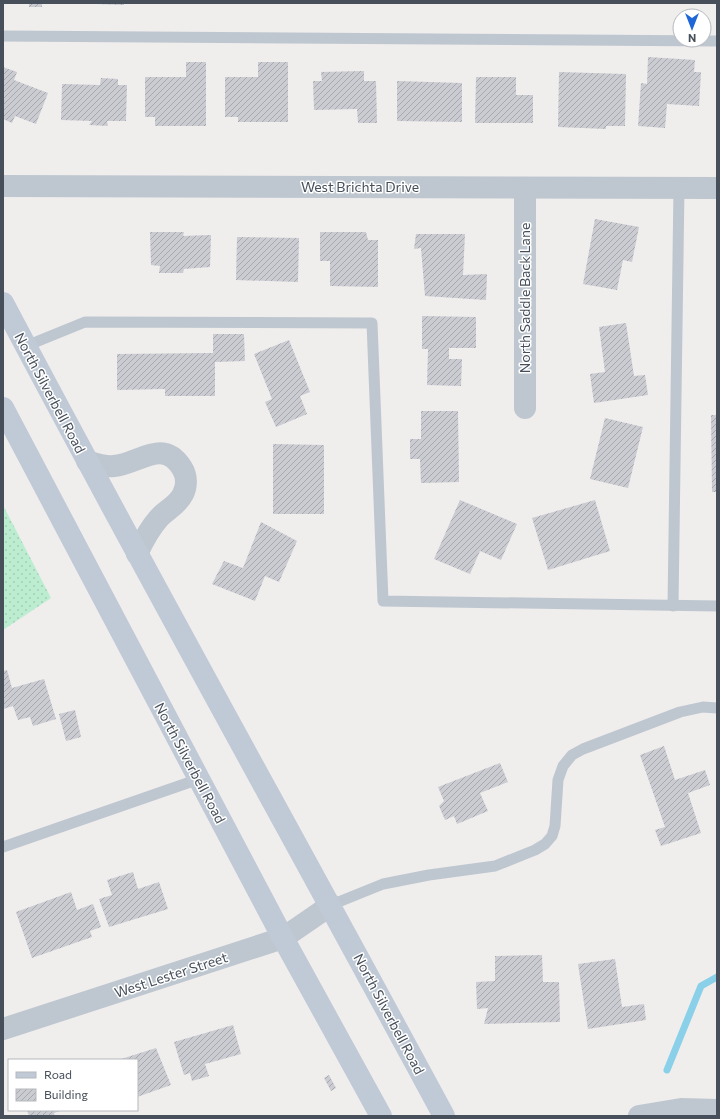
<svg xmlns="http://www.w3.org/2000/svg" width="720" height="1119" font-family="Commissioner,sans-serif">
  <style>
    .grass { fill: url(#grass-dots) }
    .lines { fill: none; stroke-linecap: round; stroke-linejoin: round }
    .stream { stroke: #8ad0e8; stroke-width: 7 }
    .building { fill: url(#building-hatch) }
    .service { stroke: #bec7cf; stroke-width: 11 }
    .minor { stroke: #bec7cf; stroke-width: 22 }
    .secondary { stroke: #c0c9d6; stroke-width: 22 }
    .labels { text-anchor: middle; stroke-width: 3; stroke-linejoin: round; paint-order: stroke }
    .street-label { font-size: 14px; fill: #464f5a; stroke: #fff }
  </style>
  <defs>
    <pattern id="grass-dots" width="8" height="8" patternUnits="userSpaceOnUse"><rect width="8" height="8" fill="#bcedd1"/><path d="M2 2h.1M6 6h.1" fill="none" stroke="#a3cdb6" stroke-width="1.8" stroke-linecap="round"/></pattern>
    <pattern id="building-hatch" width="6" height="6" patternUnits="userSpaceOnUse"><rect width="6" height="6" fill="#caccd2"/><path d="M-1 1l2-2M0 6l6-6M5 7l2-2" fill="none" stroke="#a6a8ad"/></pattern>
  </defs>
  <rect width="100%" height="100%" fill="#f0eded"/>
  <path class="grass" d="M3,505l48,93 -48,32z"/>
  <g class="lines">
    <path class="stream" d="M667,1070l34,-84 16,-9"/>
  </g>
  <g class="building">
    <rect x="29" y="3" width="13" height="4"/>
    <path d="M96,3h28v2l-28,-1z"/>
    <path d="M648,57l47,3 -1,12h7l-2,34 -32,-2 -2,24 -27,-2 3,-43 6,1z"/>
    <path d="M186,62h20v64h-51v-9h-10v-40h41z"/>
    <path d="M258,62h30v60h-50v-5h-13v-40h33z"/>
    <path d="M3,67l14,5 -3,8 34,13 -12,31 -21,-8 -3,7 -9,-4z"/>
    <path d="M364,71v10h12l1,42h-19l-1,-14 -43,1 -1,-29h9l-1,-9z"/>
    <path d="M559,72l67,2 -1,52h-19v3l-48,-2z"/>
    <path d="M476,77h40v18h17v28h-58z"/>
    <path d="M101,78l17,1v6h9l-1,36h-19l1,5 -19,-1 3,-4 -31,-1 1,-36 38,1z"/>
    <path d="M397,81l65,2v39l-65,-1z"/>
    <path d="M595,219l44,8 -7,35 -9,-2 -6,30 -34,-6z"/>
    <path d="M150,232h34l-1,4 28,-1 -1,32 -26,2 -1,4h-24l1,-7 -9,-1z"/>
    <path d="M320,232h46l2,8h10v47l-48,-1v-25h-10z"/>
    <path d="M416,234h49l-2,41 24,-1 -1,26 -61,-4 -4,-48 -7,1z"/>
    <path d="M237,237l62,1 -1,44 -62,-2z"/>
    <path d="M422,316l54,1v31h-27v11h13l-1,27 -34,-1 1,-36h-6z"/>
    <path d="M626,323l8,53 11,-1 3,20 -54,8 -4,-29 15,-2 -6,-45z"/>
    <path d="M213,334h31l1,27 -30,1v34h-50v-7l-48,1v-36l96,-1z"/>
    <path d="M289,340l21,52 -10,4 7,18 -31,13 -11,-25 7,-3 -18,-45z"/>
    <path d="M421,411h37l1,71 -38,1 -1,-24h-10v-20h11z"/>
    <path d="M711,415h6v77h-5z"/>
    <path d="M605,418l38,9 -15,61 -38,-9z"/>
    <path d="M273,444l51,1v69h-51z"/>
    <path d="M460,500l57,24 -16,36 -21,-9 -10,23 -36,-15z"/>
    <path d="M595,500l15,51 -62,19 -16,-52z"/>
    <path d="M261,522l36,19 -18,41 -14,-6 -10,25 -43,-17 12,-23 19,7z"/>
    <path d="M7,670l5,18 32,-9 12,40 -23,7 -3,-9 -12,3 -5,-14 -10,3v-38z"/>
    <path d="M75,710l6,27 -15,4 -7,-27z"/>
    <path d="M664,746l11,34 30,-10 5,15 -22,8 13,40 -40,13 -6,-16 10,-3 -25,-72z"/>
    <path d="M500,763l8,19 -28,11 8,18 -31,13 -3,-8 -9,4 -6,-14 5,-5 -6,-14z"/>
    <path d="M133,872l5,17 21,-7 9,27 -59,18 -10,-28 13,-4 -5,-15z"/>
    <path d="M71,892l6,18 16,-6 8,23 -11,4 2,6 -60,21 -16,-46z"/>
    <path d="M542,955l1,27h16l1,40 -76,2 4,-16 -11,1 -1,-27 19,-1v-25z"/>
    <path d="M615,959l7,48 22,-3 2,16 -58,9 -10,-65z"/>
    <path d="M233,1025l8,29 -36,10 4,12 -17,5 -2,-8 -6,2 -10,-33z"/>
    <path d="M156,1048l15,37 -34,12v-37h-19z"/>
    <path d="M329,1075l7,13 -5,3 -7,-13z"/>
    <path d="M27,1110h36l-9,3 1,3h-26z"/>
  </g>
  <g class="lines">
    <g class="service">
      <path d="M3,36l714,5"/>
      <path d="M26,346l59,-24 287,1 11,278 334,5"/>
      <path d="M673,606l6,-418"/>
      <path d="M3,847l196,-68"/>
      <path d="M331,905l52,-21 46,-9 66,-9 40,-16 10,-6 7,-8 3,-10 3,-46 5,-14 9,-11 11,-6 97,-37 23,-5 14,1"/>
    </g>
    <g class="minor">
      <path d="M3,186l714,2"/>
      <path d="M525,408v-220"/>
      <path d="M87,461c9,3 17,6 27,5 25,-2 49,-29 68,2 5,8 5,18 1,26 -5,11 -17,16 -24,24 -10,11 -16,23 -22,36"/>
      <path d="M3,1029l280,-91 48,-33"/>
      <path d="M639,1116l42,-7 36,1"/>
    </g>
    <g class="secondary">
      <path d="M3,303c144,273 295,542 441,813"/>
      <path d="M3,408l280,530 98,178"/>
    </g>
  </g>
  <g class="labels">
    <g class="street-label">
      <text x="360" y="192">West Brichta Drive</text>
      <text transform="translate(525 298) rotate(-90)" y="5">North Saddle Back Lane</text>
      <text transform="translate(50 393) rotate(62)" y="5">North Silverbell Road</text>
      <text transform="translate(190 763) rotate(62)" y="5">North Silverbell Road</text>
      <text transform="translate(171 975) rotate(-18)" y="5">West Lester Street</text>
      <text transform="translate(389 1014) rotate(62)" y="5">North Silverbell Road</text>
    </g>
  </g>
  <rect width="720" height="1119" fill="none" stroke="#464f5a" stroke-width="8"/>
  <rect x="8" y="1059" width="130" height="52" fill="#ffffff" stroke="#b5b9bd"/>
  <rect x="16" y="1072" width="20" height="6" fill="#c0c9d6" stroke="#b5b9bd"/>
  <text x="44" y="1079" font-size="12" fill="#464f5a">Road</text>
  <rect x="16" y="1089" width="20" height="12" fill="url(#building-hatch)" stroke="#b5b9bd"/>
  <text x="44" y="1099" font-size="12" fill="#464f5a">Building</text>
  <g transform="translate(692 28) rotate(180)"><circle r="19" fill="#ffffff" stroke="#b5b9bd"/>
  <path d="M0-3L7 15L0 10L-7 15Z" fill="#1f67d8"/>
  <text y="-6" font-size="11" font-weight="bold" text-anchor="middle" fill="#464f5a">N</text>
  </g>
</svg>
